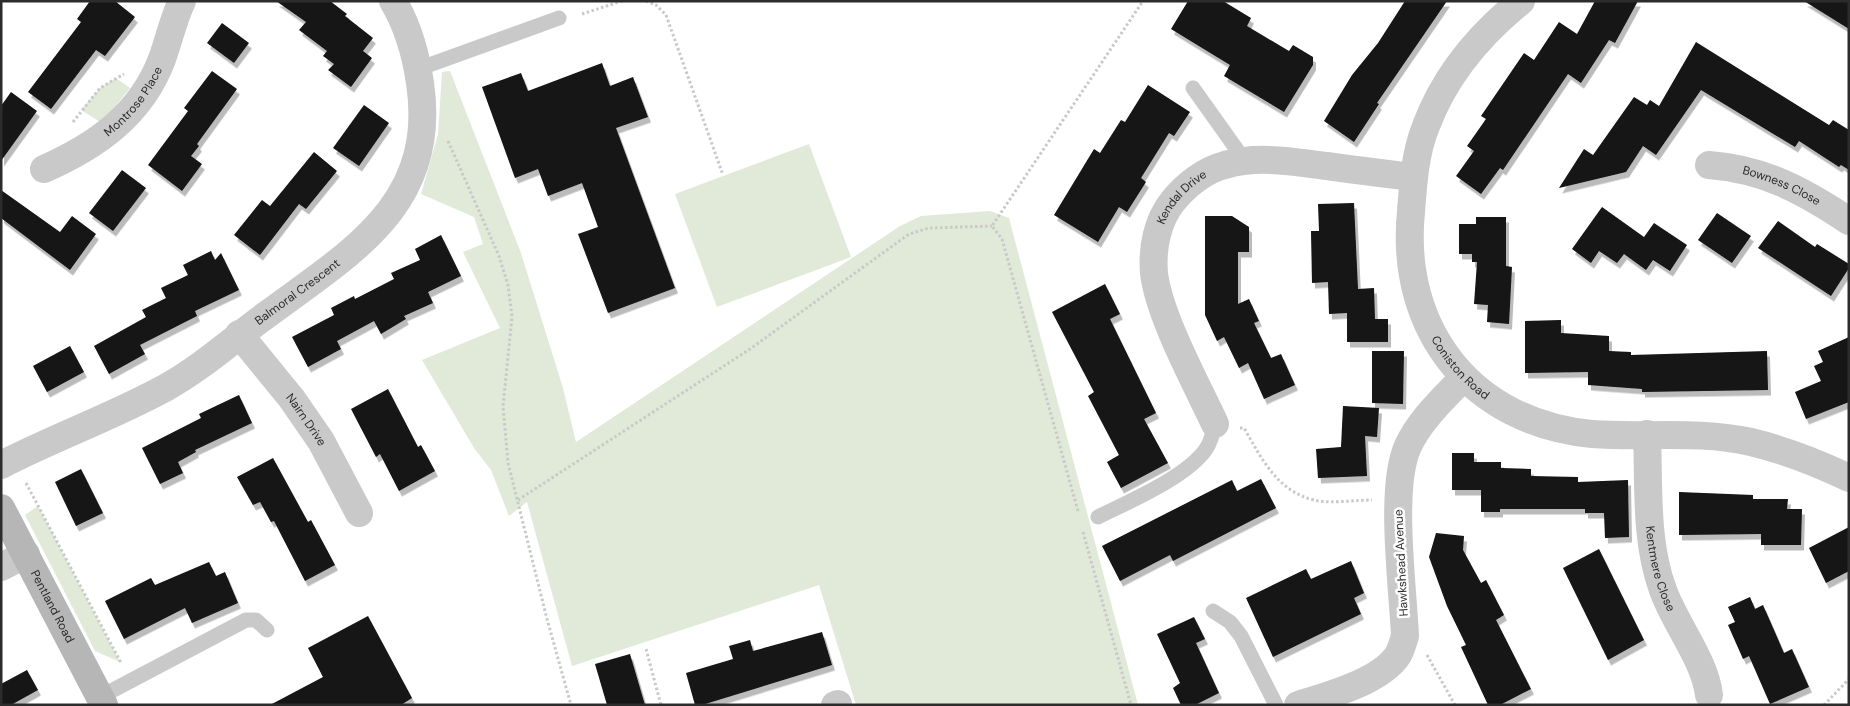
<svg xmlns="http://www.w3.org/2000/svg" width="1850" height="706" font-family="'DM Sans',sans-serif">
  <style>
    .green { fill: #e1ead8 }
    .building { fill: #131313; filter: url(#shadow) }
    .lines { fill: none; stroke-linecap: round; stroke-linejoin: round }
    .path { stroke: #c9c9c9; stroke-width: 3; stroke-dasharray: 2.5 2.5; stroke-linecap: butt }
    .lane { stroke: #c9c9c9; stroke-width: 15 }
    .street { stroke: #c9c9c9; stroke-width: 28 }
    .secondary { stroke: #b6b6b6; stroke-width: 28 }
    .labels { text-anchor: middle; stroke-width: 5; stroke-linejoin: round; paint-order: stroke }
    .street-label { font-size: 12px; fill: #2c2c2c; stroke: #fff }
  </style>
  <defs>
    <filter id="shadow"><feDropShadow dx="3" dy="5.5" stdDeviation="0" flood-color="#0004"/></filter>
  </defs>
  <rect width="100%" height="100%" fill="#fff"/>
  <g class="green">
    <path d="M450,71l71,182 42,135 13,54 324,-216 21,-10 69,-5 19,7 129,487h-282l-37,-120 -247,81 -45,-164 -18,14 -18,-46 -17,-22 -52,-88 78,-32 -37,-76 20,-8 -9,-27 -53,-23 17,-60 4,-62z"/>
    <path d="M116,78l14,10 -28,35 -21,-13 19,-22z"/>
    <path d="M809,144l42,113 -134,50 -42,-113z"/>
    <path d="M38,506l82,156 -25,-11 -70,-136z"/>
  </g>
  <g class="building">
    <path d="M90,1h25l20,16 -30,39 -9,-6 -45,59 -23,-17 53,-70 -4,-3z"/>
    <path d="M276,1h54l17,13 -2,2 28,22 -10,13 9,7 -21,29 -23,-17 6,-6 -11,-8 4,-5 -28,-21 7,-8z"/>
    <path d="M1188,1h35l28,17 -4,8 42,25 4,-6 20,12v8l-29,47 -60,-36 6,-11 -59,-36z"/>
    <path d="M1405,1h42l-70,102 2,1 -25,38 -30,-21 28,-46 26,-32z"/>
    <path d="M1595,1h43l-23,42 -6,-3 -28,43 -13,-9 -65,96 -3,-2 -19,26 -25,-18 18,-25 -7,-5 19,-27 -5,-3 43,-63 10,7 25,-38 18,12z"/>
    <path d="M1804,1h45v28z"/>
    <path d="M222,23l27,20 -15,20 -27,-20z"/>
    <path d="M1696,42l133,83 4,-5 16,10v40l-8,-5 -2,2 -40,-26 -4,6 -94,-57 -45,65 -13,-9 -17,26 -67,16 25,-39 9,6 41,-58 13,8 3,-5 9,6z"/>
    <path d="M602,63l8,23 23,-9 15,40 -32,11 59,160 -67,25 -30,-79 20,-7 -16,-44 -34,13 -10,-27 -23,9 -33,-91 39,-14 7,18z"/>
    <path d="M212,71l25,18 -40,55 2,2 -8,10 11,8 -20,27 -34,-26 40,-54 -4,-3z"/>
    <path d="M1148,85l42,27 -16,24 -5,-3 -28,45 5,4 -19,30 -8,-5 -21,35 -44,-27 40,-66 6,4 21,-33 4,2z"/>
    <path d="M11,92l26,19 -36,50v-55z"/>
    <path d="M364,105l25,18 -30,43 -26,-18z"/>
    <path d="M314,152l23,19 -31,38 -7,-5 -39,51 -26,-20 28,-35 8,6z"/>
    <path d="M122,170l24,18 -33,43 -24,-18z"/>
    <path d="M1,190l59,42 12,-16 24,18 -26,36 -69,-52z"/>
    <path d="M1354,203l4,86 16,-1 1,31h13v23h-41v-29l-18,1 -1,-32 -16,1 -1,-52h8l-1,-27z"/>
    <path d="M1602,207l42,30 10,-14 33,22 -17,26 -17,-11 -7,10 -22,-16 -7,9 -18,-12 -8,12 -19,-14z"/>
    <path d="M1717,213l34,23 -19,27 -34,-23z"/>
    <path d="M1205,216h27l17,11v25h-11v52l11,-5 10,22 -5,2 17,35 10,-4 14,31 -31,14 -16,-36 -9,5 -15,-31 -7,4 -12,-26z"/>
    <path d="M1476,217h30v49l6,1 -3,57 -22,-2 1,-17 -14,-1 3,-42h-5v-8h-13v-30h17z"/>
    <path d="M1778,221l37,26 2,-3 32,20v4l-18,28 -73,-48z"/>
    <path d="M441,235l20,41 -33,16 5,11 -29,13 2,3 -25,15 -7,-13 -37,20 4,8 -33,18 -16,-30 42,-22 -3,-7 23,-12 1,3 39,-20 -3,-6 29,-13 -5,-11z"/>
    <path d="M211,251l4,9 6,-7 18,37 -44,21 2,5 -57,29 5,9 -36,20 -15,-28 52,-29 -4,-7 24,-12 -5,-10 27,-13 -5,-10z"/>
    <path d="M1105,284l15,30 -10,5 46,94 -12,6 24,44 -47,25 -14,-26 12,-7 -31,-59 6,-4 -42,-80z"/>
    <path d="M1561,320v13l48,3v15l22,1v3l136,-4 1,39 -126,2v-3l-54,-4v-13l-63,1v-52z"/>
    <path d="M1849,337v65l-43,17 -11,-27 26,-11 -7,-15 9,-4 -5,-11z"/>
    <path d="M70,346l14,26 -37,20 -14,-26z"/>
    <path d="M1372,351h32l-1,53 -31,-1z"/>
    <path d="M388,389l30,58 3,-2 14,26 -36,20 -19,-37 -4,3 -25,-48z"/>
    <path d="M239,395l13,28 -57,27 1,2 -18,10 5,11 -23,11 -18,-36 59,-30 -2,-4z"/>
    <path d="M1343,406l36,2 -2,29 -12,-1 2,40 -49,2 -2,-29 25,-2z"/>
    <path d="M1452,453h22v9h27v6l30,1v7l47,1v5l50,-2 1,57 -24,1 -1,-25h-19v-4h-85v3h-19v-22h-29z"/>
    <path d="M273,458l35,64 3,-2 24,45 -30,16 -31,-60 -3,1 -11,-20 -7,3 -16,-28z"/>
    <path d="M81,469l22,44 -27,13 -21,-44z"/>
    <path d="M1261,479l15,29 -103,53 -3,-6 -50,26 -18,-35 130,-66 5,11z"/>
    <path d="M1679,492l74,3v4h35l-1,10h15l-1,36h-40v-11l-82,1z"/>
    <path d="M1849,527v44l-23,12 -17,-35z"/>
    <path d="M1436,533l28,3 -1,14 18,33 5,-3 18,35 -8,5 35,69 -31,16h-12l-27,-58 5,-2 -19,-39 -18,-49z"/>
    <path d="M1599,549l45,91 -36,20 -45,-92z"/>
    <path d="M1351,561l13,32 -10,5 7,16 -88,43 -27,-59 60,-29 5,10z"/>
    <path d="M209,562l7,14 9,-4 13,31 -46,20 -7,-15 -61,31 -19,-38 46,-23 4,7z"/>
    <path d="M1750,597l5,12 8,-4 21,48 8,-4 17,38 -39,17 -21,-48 -6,3 -15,-34 7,-3 -7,-15z"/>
    <path d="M368,616l44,82 -11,7h-131l53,-28 -15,-29z"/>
    <path d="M1194,617l11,22 -9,4 23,50 -24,12h-14l-8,-17 7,-5 -23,-49z"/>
    <path d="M822,632l10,33 -130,40h-7l-9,-32 47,-14 -4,-13 21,-6 3,11z"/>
    <path d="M630,654l15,51h-38l-12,-41z"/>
    <path d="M27,670l11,20 -27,15h-10v-21z"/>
  </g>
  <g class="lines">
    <g class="path">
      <path d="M646,1l10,4 10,10 57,160"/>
      <path d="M582,14l40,-13"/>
      <path d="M73,122l27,-34 24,-14"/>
      <path d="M448,141l51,115 9,29 4,32 -9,89 5,57 39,156 24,86"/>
      <path d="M1240,428h4c18,31 33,63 70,72 15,4 42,0 58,0"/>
      <path d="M26,483l95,180"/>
      <path d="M518,500l232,-151 159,-115 20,-6 63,-2"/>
      <path d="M1078,511l-76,-272 -10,-13 151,-225"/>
      <path d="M1083,532l48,173"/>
      <path d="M646,649l15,56"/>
      <path d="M1427,655l28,50"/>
      <path d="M1824,705l25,-26"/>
    </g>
    <g class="lane">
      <path d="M418,69l141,-51"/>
      <path d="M1193,88l52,73"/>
      <path d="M1098,517c30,-15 89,-40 108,-68 5,-7 7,-16 9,-25"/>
      <path d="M1213,611l17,11 11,14 35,69"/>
      <path d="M100,697l146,-77h10l11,10"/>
    </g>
    <g class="street">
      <path id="s1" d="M1521,1c-42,34 -76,74 -95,125 -11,27 -13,58 -15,86 -12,119 62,211 181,222 53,4 106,-4 159,8 33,8 67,21 98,36"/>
      <path id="s2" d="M1709,165c55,4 95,26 140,56"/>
      <path id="s3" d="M44,169c52,-23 97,-54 118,-110 7,-19 11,-39 20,-58"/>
      <path id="s4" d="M239,334l53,65 29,42 38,72"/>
      <path id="s5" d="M1215,424c-19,-41 -56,-108 -61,-151 -2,-25 3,-52 19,-72 13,-16 32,-31 52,-36 33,-10 69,-3 102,1 29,4 58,8 87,11"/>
      <path id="s6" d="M1647,434c2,51 -2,108 16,156 12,34 42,70 46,105"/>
      <path id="s7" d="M1,465c54,-28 111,-48 164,-77 38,-21 69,-50 104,-75 84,-62 169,-110 151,-230 -4,-28 -12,-57 -27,-82"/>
      <path d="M1,567l25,-13"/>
      <path d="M835,705l3,-1"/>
      <path d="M1298,705c29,-9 82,-23 100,-50 3,-5 5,-13 7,-19 -2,-48 -16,-149 3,-190 12,-26 35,-47 55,-68"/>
    </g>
    <path class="secondary" id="s8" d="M1,508l103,197"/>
  </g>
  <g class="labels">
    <g class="street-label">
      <text dy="4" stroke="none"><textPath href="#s3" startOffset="114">Montrose Place</textPath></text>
      <text dy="4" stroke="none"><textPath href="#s2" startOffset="76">Bowness Close</textPath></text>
      <text dy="4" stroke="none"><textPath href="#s5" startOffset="248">Kendal Drive</textPath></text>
      <text dy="4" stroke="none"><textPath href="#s7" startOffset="345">Balmoral Crescent</textPath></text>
      <text dy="4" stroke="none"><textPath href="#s1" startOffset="416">Coniston Road</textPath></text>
      <text dy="4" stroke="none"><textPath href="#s4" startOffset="109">Nairn Drive</textPath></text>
      <text transform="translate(1401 563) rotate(-93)" y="4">Hawkshead Avenue</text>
      <text dy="4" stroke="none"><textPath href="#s6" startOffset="136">Kentmere Close</textPath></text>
      <text dy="4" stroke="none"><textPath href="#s8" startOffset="111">Pentland Road</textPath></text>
    </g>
  </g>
  <rect width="1850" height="706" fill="none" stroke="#2c2c2c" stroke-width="5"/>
</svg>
